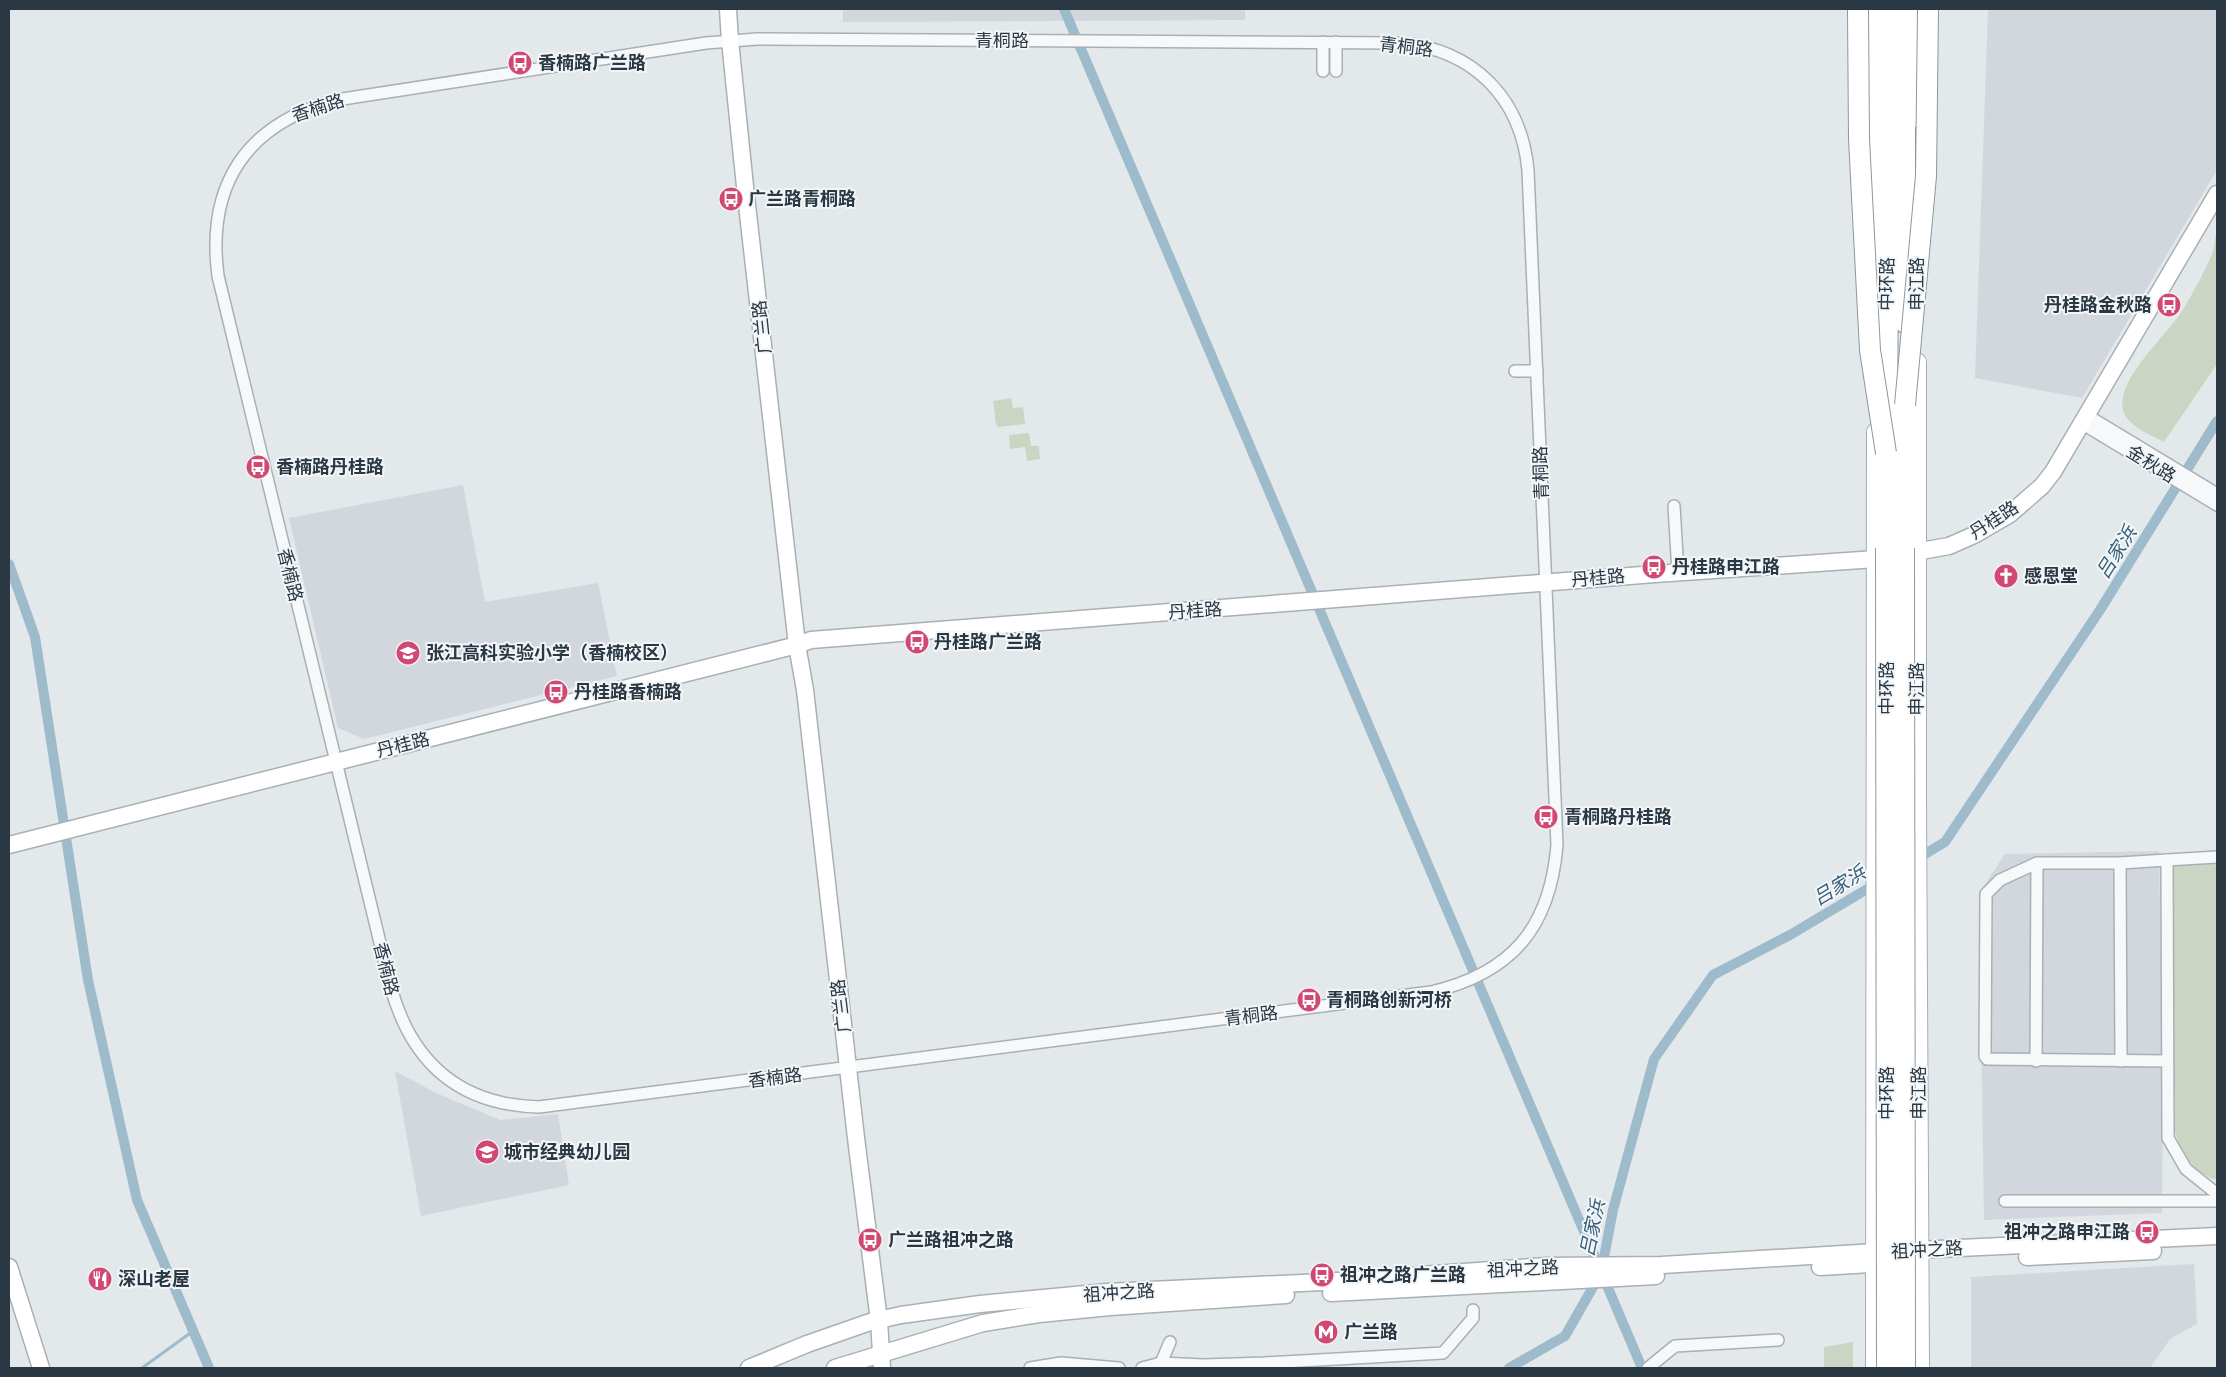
<svg xmlns="http://www.w3.org/2000/svg" width="2226" height="1377" font-family="'Titillium Web','Noto Sans SC',sans-serif">
  <style>
    .built { fill: #d1d7dd }
    .green { fill: #cbd5c4 }
    .lines { fill: none; stroke-linecap: round; stroke-linejoin: round }
    .stream { stroke: #9ebbcb; stroke-width: 3 }
    .canal { stroke: #9ebbcb; stroke-width: 10 }
    .street-casing { stroke: #a8b0b6; stroke-width: 14 }
    .secondary-casing { stroke: #a8b0b6; stroke-width: 19 }
    .primary-casing { stroke: #a2aeb7; stroke-width: 20 }
    .highway-casing { stroke: #8a98a2; stroke-width: 22 }
    .street { stroke: #f6f8f9; stroke-width: 11 }
    .secondary { stroke: #fff; stroke-width: 16 }
    .primary { stroke: #fff; stroke-width: 18 }
    .highway { stroke: #fff; stroke-width: 20 }
    .highway-bridge-casing { stroke: #8a98a2; stroke-width: 22; stroke-linecap: butt }
    .highway-bridge { stroke: #fff; stroke-width: 20 }
    .labels { text-anchor: middle; stroke-width: 4; stroke-linejoin: round; paint-order: stroke }
    .street-label { font-size: 18px; fill: #2a3844; stroke: #f3f6f8 }
    .poi-label { font-size: 18px; font-weight: bold; fill: #2a3844; stroke: #f3f6f8; text-anchor: start }
    .water-label { font-size: 19px; font-style: italic; fill: #345e79; stroke: #f3f6f8 }
  </style>
  <rect width="100%" height="100%" fill="#e3e8eb"/>
  <g class="built">
    <path d="M843,9h402v11l-402,2z"/>
    <path d="M1988,9h229v161l-135,228 -107,-20z"/>
    <path d="M463,485l22,117 113,-19 19,93 -253,63 -26,-11 -49,-210z"/>
    <path d="M2159,851l4,218 -1,144 -178,7 -5,-327 26,-39z"/>
    <path d="M395,1071l41,22 64,27 58,-6 11,71 -148,31z"/>
    <path d="M2194,1264l3,60 -27,15 -20,29h-179v-91z"/>
  </g>
  <g class="green">
    <path d="M2217,232v132l-53,78c-13,-7 -37,-16 -41,-32 -7,-30 41,-72 57,-96 9,-13 26,-45 32,-60 3,-7 2,-15 5,-22z"/>
    <path d="M1011,398l2,10 10,-1 2,17 -27,3 -2,-3 -3,-23z"/>
    <path d="M1029,433l2,13h8l1,13 -13,2 -2,-14 -15,2 -1,-14z"/>
    <path d="M2217,862v318c-24,-7 -35,-27 -43,-50l-2,-266z"/>
    <path d="M1853,1342v26h-29v-21z"/>
  </g>
  <g class="lines">
    <path class="stream" d="M142,1368l51,-37"/>
    <g class="canal">
      <path d="M1064,9l578,1359"/>
      <path d="M9,564l26,73 53,343 49,220 72,168"/>
      <path d="M1915,860l30,-18 155,-232 117,-189"/>
      <path d="M1509,1368l56,-32 36,-63 12,-63 41,-151 59,-84 77,-40 89,-53"/>
    </g>
    <defs>
      <g id="street">
        <path d="M757,39l644,4c73,7 120,55 127,127l29,675c-7,83 -45,128 -126,147l-892,115c-79,-2 -127,-44 -148,-119l-173,-712c-12,-92 29,-152 118,-176l370,-57z"/>
        <path d="M1323,42v29"/>
        <path d="M1336,42v29"/>
        <path d="M1515,371h22"/>
        <path d="M2088,416l129,78"/>
        <path d="M2083,424l134,81"/>
        <path d="M1674,506l4,67"/>
        <path d="M2167,860l50,-3"/>
        <path d="M2120,863l1,198"/>
        <path d="M2036,1061l1,-198"/>
        <path d="M2167,1061l-180,-2 -2,-3 1,-162 14,-14 37,-17h83l47,-3 1,278 18,31 31,25"/>
        <path d="M2005,1201h212"/>
        <path d="M1161,1363l9,-21"/>
        <path d="M1030,1368l31,-5 58,5"/>
        <path d="M1142,1368l19,-5 43,2 60,-2 179,-10 30,-35v-8"/>
        <path d="M1648,1368l27,-22 103,-6"/>
      </g>
      <g id="secondary">
        <path d="M728,9l2,32 16,155 51,449 8,45 51,448 23,183 3,47"/>
        <path d="M9,845l788,-200 14,-5 844,-66 221,-15 73,-13 25,-11 36,-21 32,-28 11,-14 164,-278"/>
        <path d="M2027,1257l126,-6"/>
        <path d="M9,1267l32,101"/>
        <path d="M1820,1267l68,-4"/>
        <path d="M1331,1293l325,-17"/>
        <path d="M749,1368l58,-24 63,-22 31,-7 79,-11 127,-12 216,-10 223,-16 116,-1 213,-13 342,-16"/>
        <path d="M835,1368l148,-45 56,-9 71,-7 176,-12"/>
      </g>
      <g id="primary">
        <path d="M1917,118v-109"/>
        <path d="M1877,308l1,-299"/>
        <path d="M1917,362v437l3,569"/>
        <path d="M1875,1368l1,-936"/>
      </g>
      <g id="highway">
        <path d="M1905,9v314"/>
        <path d="M1886,548l4,-539"/>
        <path d="M1904,548l1,-161"/>
      </g>
    </defs>
    <use href="#street" class="street-casing"/>
    <use href="#secondary" class="secondary-casing"/>
    <use href="#primary" class="primary-casing"/>
    <use href="#highway" class="highway-casing"/>
    <use href="#street" class="street"/>
    <use href="#secondary" class="secondary"/>
    <use href="#primary" class="primary"/>
    <use href="#highway" class="highway"/>
    <defs>
      <g id="highway-bridge">
        <path d="M1858,9l1,130 11,211 16,103"/>
        <path d="M1905,405l21,-229 2,-167"/>
        <path d="M1886,548l1,820"/>
        <path d="M1904,548l1,820"/>
      </g>
    </defs>
    <use href="#highway-bridge" class="highway-bridge-casing"/>
    <use href="#highway-bridge" class="highway-bridge"/>
  </g>
  <defs>
    <symbol id="bus-disc" viewBox="-11 -11 22 22"><circle r="9.5" fill="#d14872" stroke="#f3f6f8"/><path d="M-5-6H5V4H4V6H2V4H-2V6H-4V4H-5ZM-3.5-4V0h7V-4ZM-3.5 1.2v1.5H-2V1.2ZM2 1.2v1.5H3.5V1.2Z" fill="#fff"/></symbol>
    <symbol id="church-disc" viewBox="-11 -11 22 22"><circle r="9.5" fill="#d14872" stroke="#f3f6f8"/><path d="M-1.2-6h2.4v3.5h3.3v2.4h-3.3V6h-2.4V-.1h-3.3v-2.4h3.3Z" fill="#fff"/></symbol>
    <symbol id="school-disc" viewBox="-11 -11 22 22"><circle r="9.5" fill="#d14872" stroke="#f3f6f8"/><path d="M0-5L7-2L0 1L-7-2ZM-4 1L0 2.5L4 1V4Q0 6-4 4Z" fill="#fff"/></symbol>
    <symbol id="restaurant-disc" viewBox="-11 -11 22 22"><circle r="9.5" fill="#d14872" stroke="#f3f6f8"/><path d="M-5-6h1v4h1v-4h1v4h1v-4h1v5L-1.5 .5V6h-2V.5L-5-1ZM5-6V6H3V1.5H1.5Q1.5-4 5-6Z" fill="#fff"/></symbol>
    <symbol id="metro-disc" viewBox="-11 -11 22 22"><circle r="9.5" fill="#d14872" stroke="#f3f6f8"/><path d="M-5.5 5V-5H-3L0 0L3-5H5.5V5H3V-.5L0 4L-3-.5V5Z" fill="#fff"/></symbol>
  </defs>
  <g fill-rule="evenodd">
    <use href="#bus-disc" x="506" y="49" width="28" height="28"/>
    <use href="#bus-disc" x="717" y="185" width="28" height="28"/>
    <use href="#bus-disc" x="2155" y="291" width="28" height="28"/>
    <use href="#bus-disc" x="244" y="453" width="28" height="28"/>
    <use href="#bus-disc" x="1640" y="553" width="28" height="28"/>
    <use href="#church-disc" x="1992" y="562" width="28" height="28"/>
    <use href="#bus-disc" x="903" y="628" width="28" height="28"/>
    <use href="#school-disc" x="394" y="639" width="28" height="28"/>
    <use href="#bus-disc" x="542" y="678" width="28" height="28"/>
    <use href="#bus-disc" x="1532" y="803" width="28" height="28"/>
    <use href="#bus-disc" x="1295" y="986" width="28" height="28"/>
    <use href="#school-disc" x="473" y="1138" width="28" height="28"/>
    <use href="#bus-disc" x="2133" y="1218" width="28" height="28"/>
    <use href="#bus-disc" x="856" y="1226" width="28" height="28"/>
    <use href="#bus-disc" x="1308" y="1261" width="28" height="28"/>
    <use href="#restaurant-disc" x="86" y="1265" width="28" height="28"/>
    <use href="#metro-disc" x="1312" y="1318" width="28" height="28"/>
  </g>
  <g class="labels">
    <g class="street-label">
      <text x="1002" y="47">青桐路</text>
      <text transform="translate(1406 47) rotate(7)" y="6">青桐路</text>
      <text transform="translate(318 108) rotate(-18)" y="6">香楠路</text>
      <text transform="translate(1887 284) rotate(-89)" y="6">中环路</text>
      <text transform="translate(1917 284) rotate(-90)" y="6">申江路</text>
      <text transform="translate(762 327) rotate(-96)" y="6">广兰路</text>
      <text transform="translate(2151 464) rotate(32)" y="6">金秋路</text>
      <text transform="translate(1541 473) rotate(-92)" y="6">青桐路</text>
      <text transform="translate(1994 520) rotate(-33)" y="6">丹桂路</text>
      <text transform="translate(290 575) rotate(76)" y="6">香楠路</text>
      <text transform="translate(1598 578) rotate(-5)" y="6">丹桂路</text>
      <text transform="translate(1195 611) rotate(-4)" y="6">丹桂路</text>
      <text transform="translate(1887 688) rotate(-90)" y="6">中环路</text>
      <text transform="translate(1917 689) rotate(-90)" y="6">申江路</text>
      <text transform="translate(403 745) rotate(-14)" y="6">丹桂路</text>
      <text transform="translate(386 969) rotate(76)" y="6">香楠路</text>
      <text transform="translate(841 1006) rotate(-97)" y="6">广兰路</text>
      <text transform="translate(1251 1016) rotate(-7)" y="6">青桐路</text>
      <text transform="translate(775 1078) rotate(-7)" y="6">香楠路</text>
      <text transform="translate(1887 1093) rotate(-90)" y="6">中环路</text>
      <text transform="translate(1919 1093) rotate(-90)" y="6">申江路</text>
      <text transform="translate(1927 1250) rotate(-3)" y="6">祖冲之路</text>
      <text transform="translate(1523 1269) rotate(-3)" y="6">祖冲之路</text>
      <text transform="translate(1119 1293) rotate(-4)" y="6">祖冲之路</text>
    </g>
    <g class="poi-label">
      <text x="538" y="69">香楠路广兰路</text>
      <text x="748" y="205">广兰路青桐路</text>
      <text x="2152" y="311" text-anchor="end">丹桂路金秋路</text>
      <text x="276" y="473">香楠路丹桂路</text>
      <text x="1672" y="573">丹桂路申江路</text>
      <text x="2024" y="582">感恩堂</text>
      <text x="934" y="648">丹桂路广兰路</text>
      <text x="426" y="659">张江高科实验小学（香楠校区）</text>
      <text x="574" y="698">丹桂路香楠路</text>
      <text x="1564" y="823">青桐路丹桂路</text>
      <text x="1326" y="1006">青桐路创新河桥</text>
      <text x="504" y="1158">城市经典幼儿园</text>
      <text x="2130" y="1238" text-anchor="end">祖冲之路申江路</text>
      <text x="888" y="1246">广兰路祖冲之路</text>
      <text x="1340" y="1281">祖冲之路广兰路</text>
      <text x="118" y="1285">深山老屋</text>
      <text x="1344" y="1338">广兰路</text>
    </g>
    <g class="water-label">
      <text transform="translate(2116 552) rotate(-58)" y="7">吕家浜</text>
      <text transform="translate(1839 885) rotate(-31)" y="7">吕家浜</text>
      <text transform="translate(1592 1228) rotate(-78)" y="7">吕家浜</text>
    </g>
  </g>
  <rect width="2226" height="1377" fill="none" stroke="#2a3844" stroke-width="20"/>
</svg>
